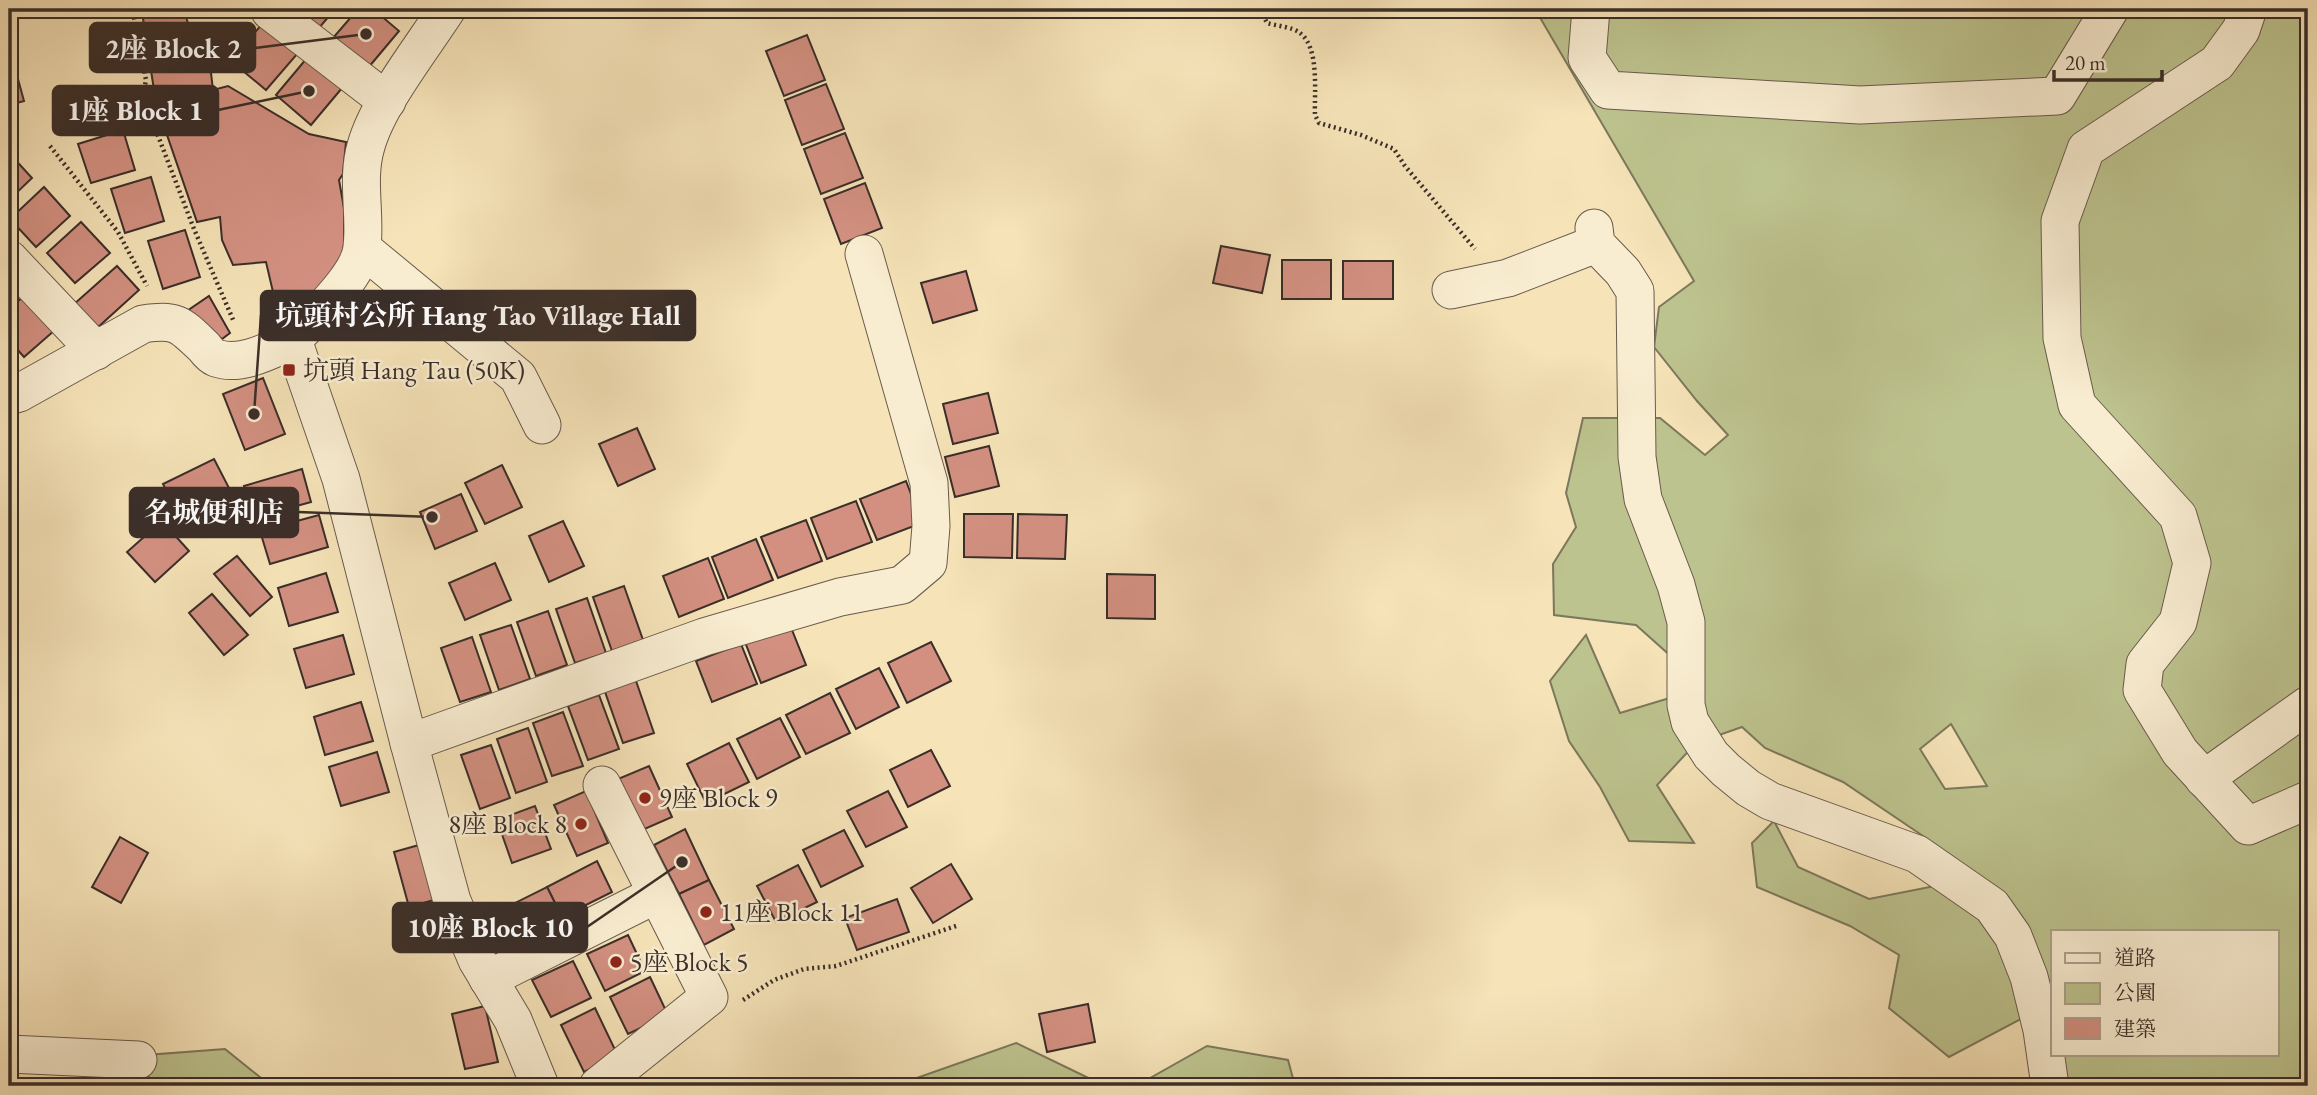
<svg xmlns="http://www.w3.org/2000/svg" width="2317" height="1095" font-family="'EB Garamond','Noto Serif TC',serif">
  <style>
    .green { fill: #bdc38e; stroke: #7c785c; stroke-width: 2; fill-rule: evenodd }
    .building { fill: #d39081; stroke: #3a2e29; stroke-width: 2 }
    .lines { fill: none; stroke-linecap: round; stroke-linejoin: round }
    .minor-casing { stroke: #695b4d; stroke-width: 39 }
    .path { stroke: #3a2e29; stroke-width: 4.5; stroke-dasharray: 2 3.5; stroke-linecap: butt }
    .minor { stroke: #f9edd1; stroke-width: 37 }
    .poi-dot { fill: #8f2418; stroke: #f9edd1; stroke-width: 2.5 }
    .labels { text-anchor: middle; stroke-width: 5; stroke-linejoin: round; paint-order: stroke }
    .poi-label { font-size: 26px; fill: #3a2e29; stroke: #f9edd1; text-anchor: start }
    .leader { fill: none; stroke: #3a2e29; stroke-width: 2.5 }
    .callout-dot { fill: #3a2e29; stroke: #f9edd1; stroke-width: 2.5 }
    .callout { fill: #3a2e29; stroke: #3a2e29; stroke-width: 2.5 }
    .callout-label { font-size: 28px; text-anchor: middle; font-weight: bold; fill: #fff }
  </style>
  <rect width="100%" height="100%" fill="#f6e3b8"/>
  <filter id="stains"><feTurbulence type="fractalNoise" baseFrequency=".00286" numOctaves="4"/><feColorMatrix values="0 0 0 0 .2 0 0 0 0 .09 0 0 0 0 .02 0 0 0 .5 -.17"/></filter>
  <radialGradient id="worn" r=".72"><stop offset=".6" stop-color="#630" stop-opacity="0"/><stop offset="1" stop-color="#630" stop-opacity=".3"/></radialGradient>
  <g class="green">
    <path d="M1535,9h773v1077h-246l-6,-31h221v-123h-224v70l-104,55 -60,-49 10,-53 -49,-29 -93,-39 -5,-44 22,-22 24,46 71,32 61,-12 -4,-49 -83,-56 -78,-34 -23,-21 -46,16 -39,42 37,58 -65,-2 -29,-54 -31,-46 -19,-60 36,-46 34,78 53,-16 1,-38 -38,-34 -82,-10 -1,-51 23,-37 -10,-34 17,-75h77l45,37 23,-20 -31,-34 -43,-54 5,-40 35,-26zM1951,724l36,62 -42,3 -25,-40z"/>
    <path d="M1016,1043l89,43h-211z"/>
    <path d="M1207,1046l81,14 7,26h-159z"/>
    <path d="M225,1049l46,37h-121l-4,-31z"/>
  </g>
  <g class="building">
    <path d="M139,9h45l13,48 14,16 2,17 15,-4 81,48 37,8 -3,32 -4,6 5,28v37l-4,18 -41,49 -8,-7 -1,-14 -17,1 -7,-30 -33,3 -11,-25 -2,-23 -23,5 -41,-119 -14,-91z"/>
    <path d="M297,9h38l-16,19z"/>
    <path d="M358,9h15l26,22 -31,37 -35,-30z"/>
    <path d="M262,24l36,29 -32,37 -35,-29z"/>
    <path d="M807,35l18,45 -41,16 -18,-45z"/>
    <path d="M9,46l15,55 -15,4z"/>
    <path d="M307,58l35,30 -31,37 -35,-30z"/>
    <path d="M826,84l18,45 -42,16 -17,-45z"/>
    <path d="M123,130l12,40 -44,13 -13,-39z"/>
    <path d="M845,133l18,45 -42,16 -17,-45z"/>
    <path d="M9,153l23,25 -23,22z"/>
    <path d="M151,177l13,44 -39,12 -14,-44z"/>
    <path d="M865,183l17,45 -41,16 -17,-45z"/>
    <path d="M44,187l26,29 -34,31 -26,-28z"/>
    <path d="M81,222l29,31 -35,30 -28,-30z"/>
    <path d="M185,230l15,47 -37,12 -15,-48z"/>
    <path d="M1221,246l49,9 -8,38 -49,-10z"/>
    <rect x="1282" y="260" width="49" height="39"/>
    <rect x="1343" y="261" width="50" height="38"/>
    <path d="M117,266l22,24 -43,39 -23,-24z"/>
    <path d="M966,271l11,39 -44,13 -12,-40z"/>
    <path d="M24,296l31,34 -31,27 -15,-17v-31z"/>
    <path d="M209,296l21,37 -8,6 -38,-26z"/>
    <path d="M263,378l22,56 -40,16 -22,-56z"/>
    <path d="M988,393l10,40 -45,11 -10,-40z"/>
    <path d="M637,428l18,41 -37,17 -19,-42z"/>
    <path d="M989,446l10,40 -44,11 -10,-40z"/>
    <path d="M214,459l15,29 -51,26 -15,-30z"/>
    <path d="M502,465l20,42 -37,17 -20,-41z"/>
    <path d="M302,469l9,33 -58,16 -9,-32z"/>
    <path d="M906,481l16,42 -45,17 -17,-41z"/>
    <path d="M461,494l16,37 -42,18 -15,-37z"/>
    <path d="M856,501l16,41 -45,17 -16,-41z"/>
    <path d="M964,514h49l-1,44 -48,-1z"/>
    <path d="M1018,514l49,1 -2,44 -48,-1z"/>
    <path d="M319,515l9,32 -58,17 -10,-33z"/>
    <path d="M806,520l16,41 -44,17 -17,-41z"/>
    <path d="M162,521l27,30 -34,31 -28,-30z"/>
    <path d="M563,521l21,45 -35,16 -20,-46z"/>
    <path d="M756,539l17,41 -45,18 -16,-41z"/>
    <path d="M237,556l35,41 -22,19 -36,-42z"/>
    <path d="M708,558l16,41 -45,18 -16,-41z"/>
    <path d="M495,563l16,37 -46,20 -16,-37z"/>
    <path d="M326,573l12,39 -49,14 -11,-38z"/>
    <path d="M1107,574l48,1v44l-48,-1z"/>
    <path d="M624,586l19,54 -31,11 -19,-54z"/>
    <path d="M212,594l36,41 -24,20 -35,-42z"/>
    <path d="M587,598l19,55 -31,10 -19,-54z"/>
    <path d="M548,611l19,54 -31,11 -19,-54z"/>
    <path d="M511,625l19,54 -31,11 -19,-55z"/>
    <path d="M790,625l16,40 -45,18 -16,-41z"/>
    <path d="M343,635l11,39 -48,14 -12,-39z"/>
    <path d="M472,637l19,55 -31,10 -19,-54z"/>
    <path d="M931,642l20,39 -44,22 -19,-40z"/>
    <path d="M741,644l16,40 -45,18 -16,-41z"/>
    <path d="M879,668l20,39 -43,22 -20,-40z"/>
    <path d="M635,678l19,55 -31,10 -19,-54z"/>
    <path d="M830,693l20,40 -44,21 -20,-39z"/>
    <path d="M599,695l20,54 -31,11 -20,-54z"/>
    <path d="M361,702l12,39 -48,14 -11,-38z"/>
    <path d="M563,712l20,54 -31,10 -19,-53z"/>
    <path d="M780,718l20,39 -43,22 -20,-40z"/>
    <path d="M528,728l19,54 -31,11 -19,-54z"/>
    <path d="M729,743l20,39 -43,21 -19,-39z"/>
    <path d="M491,745l19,53 -30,11 -19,-54z"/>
    <path d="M931,750l19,36 -42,21 -18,-37z"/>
    <path d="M377,752l12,40 -48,14 -12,-39z"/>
    <path d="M649,766l23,51 -32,14 -22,-52z"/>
    <path d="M9,775l8,3 -8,28z"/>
    <path d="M586,791l22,52 -31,13 -23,-51z"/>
    <path d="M888,791l19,36 -41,20 -19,-36z"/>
    <path d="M535,806l16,43 -39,14 -15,-43z"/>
    <path d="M685,829l24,51 -30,14 -25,-49z"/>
    <path d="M844,830l19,36 -42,21 -18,-37z"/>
    <path d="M120,837l28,16 -27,50 -29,-16z"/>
    <path d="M426,843l15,55 -32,9 -15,-55z"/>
    <path d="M597,861l15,31 -50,25 -15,-30z"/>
    <path d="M951,864l21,35 -39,24 -22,-35z"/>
    <path d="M798,865l19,37 -41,20 -19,-36z"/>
    <path d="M709,880l25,49 -30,16 -25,-51z"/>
    <path d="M547,887l15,30 -50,25 -15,-30z"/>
    <path d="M897,899l12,33 -52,18 -12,-32z"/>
    <path d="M628,935l17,36 -40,20 -18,-37z"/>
    <path d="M573,961l18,37 -40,19 -19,-37z"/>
    <path d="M650,977l18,38 -40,19 -18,-37z"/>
    <path d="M1088,1004l7,38 -48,10 -8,-38z"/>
    <path d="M485,1006l13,56 -33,7 -13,-55z"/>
    <path d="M595,1008l23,48 -34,16 -23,-47z"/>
  </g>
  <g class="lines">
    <defs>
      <g id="minor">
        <path d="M447,9c-25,39 -69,94 -81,137 -10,33 0,68 -4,101 -2,29 -49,71 -69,93l48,139 68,264 43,158 25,59 36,60 27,66"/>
        <path d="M1591,9l-4,49 21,32 252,15 197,-9 53,-87"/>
        <path d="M2248,9l-7,21 -24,33 -131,86 -26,72 2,117 15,67 101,111 14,47 -14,59 -33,42 -3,26 38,62 68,74 60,-26"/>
        <path d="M270,11l117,90"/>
        <path d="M1594,228l2,16 27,28 12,19 2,166 6,42 33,86 10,37v83l4,17 21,33 15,15 22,18 22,13 147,53 75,52 21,30 16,41 13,53 8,56"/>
        <path d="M363,249l155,128 24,48"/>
        <path d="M9,259l87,92"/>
        <path d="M1451,290l57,-12 88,-34"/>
        <path d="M9,396l10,-3 124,-69c34,-5 37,0 61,23 3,4 7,9 12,11 25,9 55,-8 77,-18"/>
        <path d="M409,743l295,-106 136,-40 62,-12 26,-22 3,-37 -2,-43 -65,-229"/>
        <path d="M2204,779l104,-74"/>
        <path d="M488,979l169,-85"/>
        <path d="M9,1054l129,6"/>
        <path d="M598,1086l111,-89 -107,-212"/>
      </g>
    </defs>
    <use href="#minor" class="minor-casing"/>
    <g class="path">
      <path d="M127,9l7,9 12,62 -3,17 51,132 40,93"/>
      <path d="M1264,9v8l3,6c10,3 26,4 33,10 20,15 14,60 15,82l4,8 42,12 33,14 11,17 70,83"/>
      <path d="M50,146l68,86 29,54"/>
      <path d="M743,1000l31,-20 30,-11 32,-3 123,-41"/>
    </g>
    <use href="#minor" class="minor"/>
  </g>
  <g class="poi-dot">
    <rect x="282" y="363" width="14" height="14" rx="3.5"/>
    <circle cx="645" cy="798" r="7"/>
    <circle cx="581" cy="824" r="7"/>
    <circle cx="706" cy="912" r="7"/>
    <circle cx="616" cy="962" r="7"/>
  </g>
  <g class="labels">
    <g class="poi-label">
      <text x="303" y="379">坑頭 Hang Tau (50K)</text>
      <text x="659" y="807">9座 Block 9</text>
      <text x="567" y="833" text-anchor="end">8座 Block 8</text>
      <text x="720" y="921">11座 Block 11</text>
      <text x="630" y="971">5座 Block 5</text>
    </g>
  </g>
  <path class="leader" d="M366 34L255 48M309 91L218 110M254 414L261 315M432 517L298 512M682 862L587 927"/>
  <g class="callout-dot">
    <circle cx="366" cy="34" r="7"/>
    <circle cx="309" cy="91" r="7"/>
    <circle cx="254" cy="414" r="7"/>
    <circle cx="432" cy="517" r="7"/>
    <circle cx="682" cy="862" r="7"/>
  </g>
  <g class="callout">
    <rect x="90" y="23" width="165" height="49" rx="7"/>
    <rect x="53" y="86" width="165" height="49" rx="7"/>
    <rect x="261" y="291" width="434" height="49" rx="7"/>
    <rect x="130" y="488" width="168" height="49" rx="7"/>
    <rect x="393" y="903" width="194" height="49" rx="7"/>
  </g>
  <g class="callout-label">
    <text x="173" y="58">2座 Block 2</text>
    <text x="135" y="120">1座 Block 1</text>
    <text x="478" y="325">坑頭村公所 Hang Tao Village Hall</text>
    <text x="214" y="522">名城便利店</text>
    <text x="490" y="937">10座 Block 10</text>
  </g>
  <rect width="2317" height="1095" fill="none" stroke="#f6e3b8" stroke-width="35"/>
  <rect x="10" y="10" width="2296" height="1074" fill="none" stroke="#3a2e29" stroke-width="3.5"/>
  <rect x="18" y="18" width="2282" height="1060" fill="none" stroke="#3a2e29" stroke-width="2"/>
  <rect x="2051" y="930" width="228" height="126" fill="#f9edd1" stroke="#ada18e" stroke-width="2"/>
  <rect x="2065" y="953" width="35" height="10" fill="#f9edd1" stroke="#ada18e" stroke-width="2"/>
  <text x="2114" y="965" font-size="21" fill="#3a2e29">道路</text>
  <rect x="2065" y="983" width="35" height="21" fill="#bdc38e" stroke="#ada18e" stroke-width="2"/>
  <text x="2114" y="1000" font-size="21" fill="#3a2e29">公園</text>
  <rect x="2065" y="1018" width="35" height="21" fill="#d39081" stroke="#ada18e" stroke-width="2"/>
  <text x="2114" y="1036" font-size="21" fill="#3a2e29">建築</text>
  <path d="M2054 70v10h108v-10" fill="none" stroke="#3a2e29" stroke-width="3.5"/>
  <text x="2065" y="70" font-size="21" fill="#3a2e29" stroke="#f9edd1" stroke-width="5" paint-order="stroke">20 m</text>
  <rect width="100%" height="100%" filter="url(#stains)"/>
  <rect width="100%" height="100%" fill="url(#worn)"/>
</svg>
